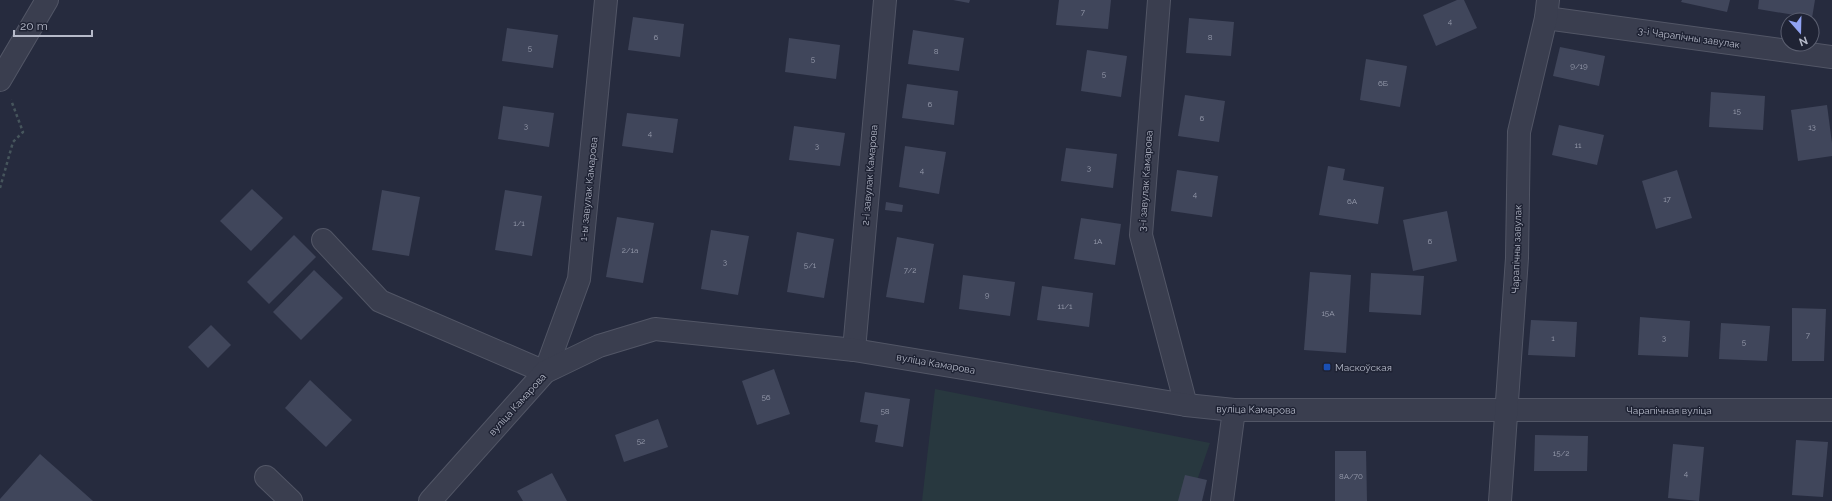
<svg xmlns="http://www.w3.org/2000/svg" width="1832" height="501" font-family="Raleway,sans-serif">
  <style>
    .green { fill: #28383f }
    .building { fill: #40465b }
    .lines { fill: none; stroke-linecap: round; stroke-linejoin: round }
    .minor-casing { stroke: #525666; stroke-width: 24 }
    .path { stroke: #46555c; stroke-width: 2.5; stroke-dasharray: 3 3; stroke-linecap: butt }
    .minor { stroke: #3a3e4f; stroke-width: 22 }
    .transit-dot { fill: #1a4fb4; stroke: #1f2334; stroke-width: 1.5 }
    .labels { text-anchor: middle; stroke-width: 3; stroke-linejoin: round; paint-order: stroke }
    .number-label { font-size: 8px; fill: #989dae }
    .street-label { font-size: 10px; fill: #b6bac9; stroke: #1f2334 }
    .poi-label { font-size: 10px; fill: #b6bac9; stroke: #1f2334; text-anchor: start }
  </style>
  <rect width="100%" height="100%" fill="#262b3e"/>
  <path class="green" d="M935,389l275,54 -20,58h-268z"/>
  <g class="building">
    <path d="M953,0h17l-1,3z"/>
    <path d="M1059,0h52l-3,29 -52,-4z"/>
    <path d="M1457,0h7l13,28 -41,18 -13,-31z"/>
    <path d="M1682,0h48l-3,12 -46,-10z"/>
    <path d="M1759,0h56l-3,18 -54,-9z"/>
    <path d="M633,17l51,7 -4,33 -52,-7z"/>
    <path d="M1189,18l45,4 -3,34 -45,-3z"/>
    <path d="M507,28l51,7 -5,33 -51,-7z"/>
    <path d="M913,30l51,8 -5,33 -51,-7z"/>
    <path d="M789,38l51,7 -4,34 -51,-7z"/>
    <path d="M1560,47l45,9 -6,30 -46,-10z"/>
    <path d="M1087,50l40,6 -6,41 -40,-6z"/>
    <path d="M1366,59l41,7 -7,41 -40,-7z"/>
    <path d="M907,84l51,7 -4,34 -52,-7z"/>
    <path d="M1711,92l54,4 -2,34 -54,-3z"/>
    <path d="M1185,95l40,6 -6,41 -41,-6z"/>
    <path d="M1827,105l5,38v13l-34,5 -7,-51z"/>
    <path d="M503,106l51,7 -5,34 -51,-8z"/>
    <path d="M627,113l51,6 -5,34 -51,-7z"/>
    <path d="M1559,125l45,10 -7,30 -45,-10z"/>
    <path d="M794,126l51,7 -5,33 -51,-6z"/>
    <path d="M905,146l41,6 -7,42 -40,-7z"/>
    <path d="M1066,148l51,6 -4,34 -52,-7z"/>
    <path d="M1328,166l17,3 -2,11 41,7 -6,37 -59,-9 7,-38 9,2 -9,-2z"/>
    <path d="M1177,170l41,6 -6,41 -41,-6z"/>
    <path d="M1677,170l15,48 -36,11 -14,-48z"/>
    <path d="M252,189l31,29 -32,33 -31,-30z"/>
    <path d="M382,190l38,7 -11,59 -37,-6z"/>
    <path d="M505,190l37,6 -10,60 -37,-6z"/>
    <path d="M886,202l17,3 -1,7 -17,-2z"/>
    <path d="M1447,211l10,50 -44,10 -10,-51z"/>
    <path d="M617,217l37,6 -11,60 -37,-6z"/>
    <path d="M1081,218l40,6 -6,41 -41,-6z"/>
    <path d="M711,230l38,6 -11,59 -37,-6z"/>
    <path d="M797,232l37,7 -10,59 -37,-6z"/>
    <path d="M294,235l22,22 -47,47 -22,-22z"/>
    <path d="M897,237l37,7 -10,59 -38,-6z"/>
    <path d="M314,270l29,28 -42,42 -28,-28z"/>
    <path d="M1310,272l41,3 -5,78 -42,-3z"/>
    <path d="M1371,273l53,3 -3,39 -52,-3z"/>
    <path d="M963,275l52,7 -5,34 -51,-7z"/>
    <path d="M1042,286l51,7 -4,34 -52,-7z"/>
    <path d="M1792,308l34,1 -2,52h-32z"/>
    <path d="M1640,317l50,4 -2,36 -50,-2z"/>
    <path d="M1531,320l46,2 -2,35 -47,-2z"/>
    <path d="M1721,323l49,3 -3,35 -48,-2z"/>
    <path d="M211,325l20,20 -23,23 -20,-21z"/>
    <path d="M774,369l16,45 -33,11 -15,-44z"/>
    <path d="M310,380l42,40 -26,27 -41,-39z"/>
    <path d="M865,392l45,7 -7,48 -28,-5 3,-17 -18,-3z"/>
    <path d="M658,419l10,28 -44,15 -9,-27z"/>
    <path d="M1535,435l53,1 -1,35h-53z"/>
    <path d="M1796,440l32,2 -5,55 -31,-2z"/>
    <path d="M1673,444l31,3 -5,54 -31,-3z"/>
    <path d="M1335,451h31l1,50h-32z"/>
    <path d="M40,454l53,47h-93v-2z"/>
    <path d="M552,473l15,28h-44l-6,-10z"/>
    <path d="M1185,475l22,5 -5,21h-24z"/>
  </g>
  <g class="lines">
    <defs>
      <g id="minor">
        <path d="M1159,0l-18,235 45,170"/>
        <path d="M1546,18l286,39"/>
        <path d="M0,80l47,-80"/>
        <path d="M323,240l57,61 165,71 34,-93 27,-279"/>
        <path d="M854,350l31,-350"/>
        <path d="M266,477l25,24"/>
        <path d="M430,501l115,-129 54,-26 56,-17 199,21 332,55 48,5h598"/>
        <path d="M1222,501l12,-91"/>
        <path d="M1500,501l17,-243 2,-126 27,-114 2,-18"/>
      </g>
    </defs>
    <use href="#minor" class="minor-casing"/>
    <path class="path" d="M0,188l13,-46 10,-10 -12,-32"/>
    <use href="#minor" class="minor"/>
  </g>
  <rect class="transit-dot" x="1323" y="363" width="8" height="8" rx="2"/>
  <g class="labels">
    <g class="number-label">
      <text x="1083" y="15">7</text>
      <text x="1450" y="24">4</text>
      <text x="656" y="40">6</text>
      <text x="1210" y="40">8</text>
      <text x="530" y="51">5</text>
      <text x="936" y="54">8</text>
      <text x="813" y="62">5</text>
      <text x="1579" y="69">9/19</text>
      <text x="1104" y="77">5</text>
      <text x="1383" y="86">6Б</text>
      <text x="930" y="107">6</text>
      <text x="1737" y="114">15</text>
      <text x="1202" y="121">6</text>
      <text x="526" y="129">3</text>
      <text x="1812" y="130">13</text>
      <text x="650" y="136">4</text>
      <text x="1578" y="148">11</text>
      <text x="817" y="149">3</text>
      <text x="1089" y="171">3</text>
      <text x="922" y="173">4</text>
      <text x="1195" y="197">4</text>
      <text x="1667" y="202">17</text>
      <text x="1352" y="204">6А</text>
      <text x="519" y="226">1/1</text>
      <text x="1098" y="244">1А</text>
      <text x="1430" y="244">6</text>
      <text x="630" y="253">2/1а</text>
      <text x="725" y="265">3</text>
      <text x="810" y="268">5/1</text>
      <text x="910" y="273">7/2</text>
      <text x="987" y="298">9</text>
      <text x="1065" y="309">11/1</text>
      <text x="1328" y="316">15А</text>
      <text x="1808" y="338">7</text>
      <text x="1553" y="341">1</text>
      <text x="1664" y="341">3</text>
      <text x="1744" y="345">5</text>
      <text x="766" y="400">56</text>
      <text x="885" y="414">58</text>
      <text x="641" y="444">52</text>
      <text x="1561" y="456">15/2</text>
      <text x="1686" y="476">4</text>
      <text x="1351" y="479">8А/70</text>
    </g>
    <g class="street-label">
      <text transform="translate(1689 37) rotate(8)" y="4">3-і Чарапічны завулак</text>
      <text transform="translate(869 175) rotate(-85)" y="4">2-і завулак Камарова</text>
      <text transform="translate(1145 181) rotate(-86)" y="4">3-і завулак Камарова</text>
      <text transform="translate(588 189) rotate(-84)" y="4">1-ы завулак Камарова</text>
      <text transform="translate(1516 249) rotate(-88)" y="4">Чарапічны завулак</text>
      <text transform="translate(936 363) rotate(10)" y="4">вуліца Камарова</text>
      <text transform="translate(517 404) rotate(-48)" y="4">вуліца Камарова</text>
      <text transform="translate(1256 409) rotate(1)" y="4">вуліца Камарова</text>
      <text x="1669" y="414">Чарапічная вуліца</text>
    </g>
    <g class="poi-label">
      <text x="1335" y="371">Маскоўская</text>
    </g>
  </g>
  <g transform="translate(1800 32) rotate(160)"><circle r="19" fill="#1f2334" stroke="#5b5f70"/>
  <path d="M0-3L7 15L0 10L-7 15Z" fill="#91a3f3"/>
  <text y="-6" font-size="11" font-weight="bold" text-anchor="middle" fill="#b6bac9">N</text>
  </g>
  <path d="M14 30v6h78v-6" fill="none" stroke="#b6bac9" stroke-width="2"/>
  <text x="20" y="30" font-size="12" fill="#b6bac9" stroke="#1f2334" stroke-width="3" paint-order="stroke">20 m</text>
</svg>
